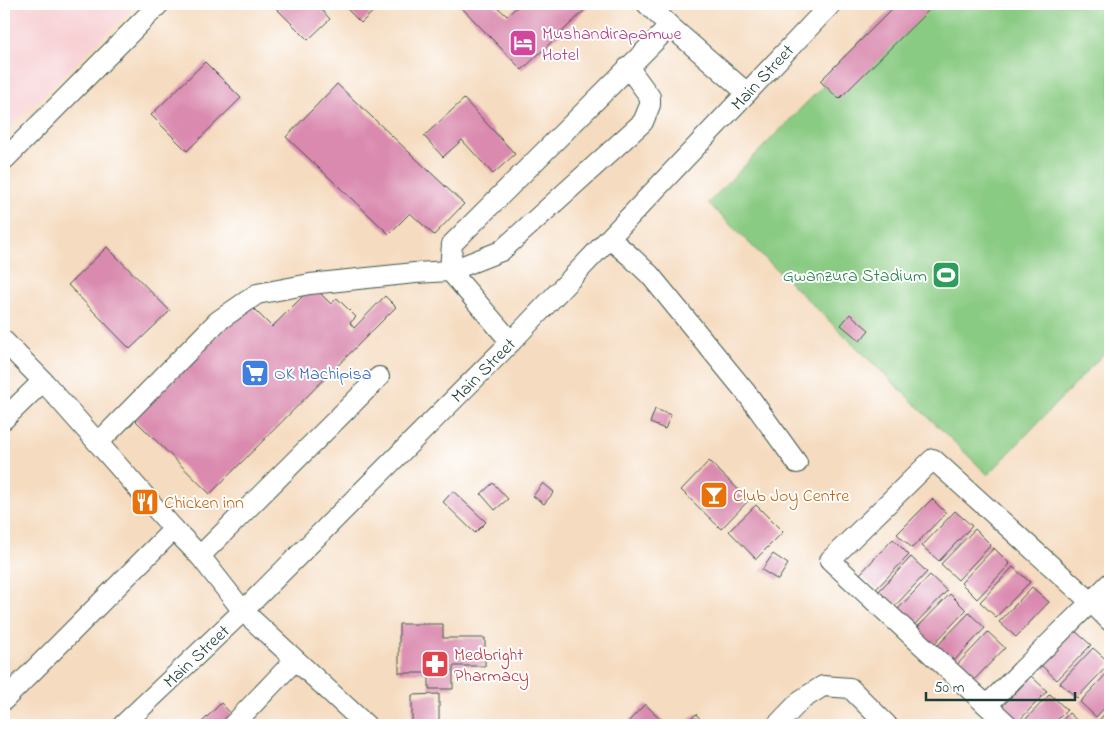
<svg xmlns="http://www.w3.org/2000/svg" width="1114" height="729" font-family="'Indie Flower',sans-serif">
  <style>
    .built { fill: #f7cfd3 }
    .green { fill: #8acb83; stroke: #54845c }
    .building { fill: #da8aaf }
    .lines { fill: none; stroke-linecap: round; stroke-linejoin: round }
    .minor-casing { stroke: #3f5549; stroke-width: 22 }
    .minor { stroke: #fff; stroke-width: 20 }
    .labels { text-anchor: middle; stroke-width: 4; stroke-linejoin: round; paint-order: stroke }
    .hotel-label { font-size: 18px; fill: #b23c85; stroke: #fff; text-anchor: start }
    .street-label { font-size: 18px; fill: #1f3d34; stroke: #fff }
    .leisure-label { font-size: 18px; fill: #27864d; stroke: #fff; text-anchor: end }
    .shop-label { font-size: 18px; fill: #366cbe; stroke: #fff; text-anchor: start }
    .food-label { font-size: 18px; fill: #c56008; stroke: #fff; text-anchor: start }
    .health-label { font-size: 18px; fill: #be3a42; stroke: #fff; text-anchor: start }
  </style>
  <rect width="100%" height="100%" fill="#fff"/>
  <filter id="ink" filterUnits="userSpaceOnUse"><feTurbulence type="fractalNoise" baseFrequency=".02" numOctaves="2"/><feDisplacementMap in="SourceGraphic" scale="10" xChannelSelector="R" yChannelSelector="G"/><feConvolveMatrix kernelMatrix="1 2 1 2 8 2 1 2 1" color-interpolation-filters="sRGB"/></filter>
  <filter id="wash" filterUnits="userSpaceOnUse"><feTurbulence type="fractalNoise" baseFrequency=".0096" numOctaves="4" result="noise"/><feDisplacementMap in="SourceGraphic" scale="20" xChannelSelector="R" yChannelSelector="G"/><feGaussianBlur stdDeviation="1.12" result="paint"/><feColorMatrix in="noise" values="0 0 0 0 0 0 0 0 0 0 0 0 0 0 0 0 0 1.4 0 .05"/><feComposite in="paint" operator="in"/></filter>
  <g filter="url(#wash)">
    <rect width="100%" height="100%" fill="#f5dbbf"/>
    <path class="built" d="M4,4h133l-133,129z"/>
    <path class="green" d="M897,4h213v343l-122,128 -280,-272 116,-118 -4,-4z"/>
    <g id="blocks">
      <g class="building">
        <path d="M272,4h44l14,15 -22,21z"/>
        <path d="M342,4h39l-20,19z"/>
        <path d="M460,4h36l-1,1 12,11 12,-11 -1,-1h67l3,3 -66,63 -63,-65z"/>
        <path d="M897,4h38l-96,95 -19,-18z"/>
        <path d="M205,62l36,36 -54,53 -36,-36z"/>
        <path d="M337,84l127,120 -30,31 -24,-22 -21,21 -103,-97z"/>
        <path d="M464,99l51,55 -22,20 -31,-34 -19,17 -19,-21z"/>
        <path d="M107,247l63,64 -40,38 -62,-64z"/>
        <path d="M313,286l18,18 6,-6 19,19 -6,6 4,5 31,-32 11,11 -186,187 -76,-75 115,-115 23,23z"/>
        <path d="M850,314l19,16 -9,11 -19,-16z"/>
        <path d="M655,409l16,6 -6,14 -15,-6z"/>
        <path d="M709,461l40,39 -28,29 -40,-39z"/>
        <path d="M493,483l15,16 -13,11 -14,-16z"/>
        <path d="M543,483l11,9 -10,12 -11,-8z"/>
        <path d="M453,491l33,31 -11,11 -32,-31z"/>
        <path d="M932,499l14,14 -34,35 -15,-14z"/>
        <path d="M756,505l27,27 -27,27 -27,-28z"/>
        <path d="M955,511l17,15 -33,35 -17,-15z"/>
        <path d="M975,529l16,16 -33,35 -17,-16z"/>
        <path d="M893,539l16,16 -33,34 -16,-15z"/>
        <path d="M994,548l16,16 -33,35 -16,-16z"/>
        <path d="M773,554l15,10 -10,16 -16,-10z"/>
        <path d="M911,557l16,15 -33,35 -16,-15z"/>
        <path d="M1013,567l17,15 -34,35 -16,-15z"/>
        <path d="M930,575l17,16 -34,35 -16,-16z"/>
        <path d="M1032,587l17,15 -33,35 -17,-15z"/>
        <path d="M950,594l16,16 -33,35 -17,-16z"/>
        <path d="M969,613l16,15 -33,35 -16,-16z"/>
        <path d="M399,624h44v14h42v28h-32v23h-24v-16h-30z"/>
        <path d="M1074,630l17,15 -34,35 -16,-15z"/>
        <path d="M988,632l17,16 -34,35 -16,-16z"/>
        <path d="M1093,648l17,15 -33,35 -17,-15z"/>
        <path d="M1110,670v32l-14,15 -16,-15z"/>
        <path d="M1031,676l16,15 -32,34 -17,-14z"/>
        <path d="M439,694v30h-27v-29z"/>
        <path d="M1050,694l17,16 -15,15h-32z"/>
        <path d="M221,703l13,14 -9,8h-22l-2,-2z"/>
        <path d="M645,704l22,21h-42z"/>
        <path d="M1110,708v17h-6l-5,-5z"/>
        <path d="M1069,713l13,12h-24z"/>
        <path d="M696,714l10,11h-23z"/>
      </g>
    </g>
  </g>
  <g filter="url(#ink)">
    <use href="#blocks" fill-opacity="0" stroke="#3f5549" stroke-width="1"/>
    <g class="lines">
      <defs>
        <g id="minor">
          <path d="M647,4l23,22 77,67"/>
          <path d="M4,160l155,-156"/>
          <path d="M610,239l20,17 20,19 98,120 49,68"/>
          <path d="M4,341l39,40 131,148 -170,171"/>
          <path d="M511,342l-61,-71 2,-27 218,-218"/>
          <path d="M4,419l39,-38"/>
          <path d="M98,443l120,-122 39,-27 53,-10 105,-11 35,-2 51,-20 142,-129 7,-17v-8l-22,-30"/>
          <path d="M174,529l26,27 43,55 123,114"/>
          <path d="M200,556l179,-179"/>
          <path d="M987,705l123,-122"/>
          <path d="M123,725l120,-114 268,-269 320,-338"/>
          <path d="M233,725l62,-65"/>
          <path d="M777,725l24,-25 22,-14 27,2 37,37"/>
          <path d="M1008,725l-178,-165 103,-101 158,143 19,19"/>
        </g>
      </defs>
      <use href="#minor" class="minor-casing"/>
      <use href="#minor" class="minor"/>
    </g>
  </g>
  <defs>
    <symbol id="hotel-square" viewBox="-11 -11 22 22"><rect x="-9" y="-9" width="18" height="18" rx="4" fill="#d1479c" stroke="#fff"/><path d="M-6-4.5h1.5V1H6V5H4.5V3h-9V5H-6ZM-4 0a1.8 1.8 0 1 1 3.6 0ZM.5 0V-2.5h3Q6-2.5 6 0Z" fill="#fff"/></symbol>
    <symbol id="stadium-square" viewBox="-11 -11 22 22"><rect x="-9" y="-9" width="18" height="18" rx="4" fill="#2e9e5b" stroke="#fff"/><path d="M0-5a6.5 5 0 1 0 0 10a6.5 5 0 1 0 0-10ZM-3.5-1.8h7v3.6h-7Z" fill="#fff"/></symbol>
    <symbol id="supermarket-square" viewBox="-11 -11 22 22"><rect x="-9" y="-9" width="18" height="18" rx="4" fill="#3f7fe0" stroke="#fff"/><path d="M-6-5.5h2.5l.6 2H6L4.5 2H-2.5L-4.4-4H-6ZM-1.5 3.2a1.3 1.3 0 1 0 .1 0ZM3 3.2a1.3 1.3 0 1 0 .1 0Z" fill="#fff"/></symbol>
    <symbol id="bar-square" viewBox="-11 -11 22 22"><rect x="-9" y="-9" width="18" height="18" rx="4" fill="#e8710a" stroke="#fff"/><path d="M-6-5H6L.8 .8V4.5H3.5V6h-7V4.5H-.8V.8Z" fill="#fff"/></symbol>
    <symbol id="restaurant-square" viewBox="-11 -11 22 22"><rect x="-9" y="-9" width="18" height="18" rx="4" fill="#e8710a" stroke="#fff"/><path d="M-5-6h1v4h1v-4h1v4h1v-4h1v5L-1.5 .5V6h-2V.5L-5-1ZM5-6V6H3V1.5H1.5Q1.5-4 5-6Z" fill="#fff"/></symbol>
    <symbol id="pharmacy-square" viewBox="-11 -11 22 22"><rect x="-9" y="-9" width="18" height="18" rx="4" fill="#e0444e" stroke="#fff"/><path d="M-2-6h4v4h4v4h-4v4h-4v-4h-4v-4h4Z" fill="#fff"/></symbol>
  </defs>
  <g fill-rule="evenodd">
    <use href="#hotel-square" x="507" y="27" width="32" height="32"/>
    <use href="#stadium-square" x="930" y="259" width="32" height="32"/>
    <use href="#supermarket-square" x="239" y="357" width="32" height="32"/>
    <use href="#bar-square" x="698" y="479" width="32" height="32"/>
    <use href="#restaurant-square" x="129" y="486" width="32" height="32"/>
    <use href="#pharmacy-square" x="419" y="648" width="32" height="32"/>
  </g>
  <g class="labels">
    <g class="hotel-label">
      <text x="542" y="39">Mushandirapamwe<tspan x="542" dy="21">Hotel</tspan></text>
    </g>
    <g class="street-label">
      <text transform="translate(762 77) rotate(-47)" y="6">Main Street</text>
      <text transform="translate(483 370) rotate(-45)" y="6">Main Street</text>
      <text transform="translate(196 656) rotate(-43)" y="6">Main Street</text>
    </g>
    <g class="leisure-label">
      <text x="927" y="281">Gwanzura Stadium</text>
    </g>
    <g class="shop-label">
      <text x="274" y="379">OK Machipisa</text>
    </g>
    <g class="food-label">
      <text x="733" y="501">Club Joy Centre</text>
      <text x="164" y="508">Chicken inn</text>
    </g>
    <g class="health-label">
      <text x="454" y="660">Medbright<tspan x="454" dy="21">Pharmacy</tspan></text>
    </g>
  </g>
  <rect width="1114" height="729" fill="none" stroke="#fff" stroke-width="20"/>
  <path d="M926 692v8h149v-8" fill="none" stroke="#1f3d34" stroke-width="2.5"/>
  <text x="934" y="692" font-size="15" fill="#1f3d34" stroke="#ffffff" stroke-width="4" paint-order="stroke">50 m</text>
</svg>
